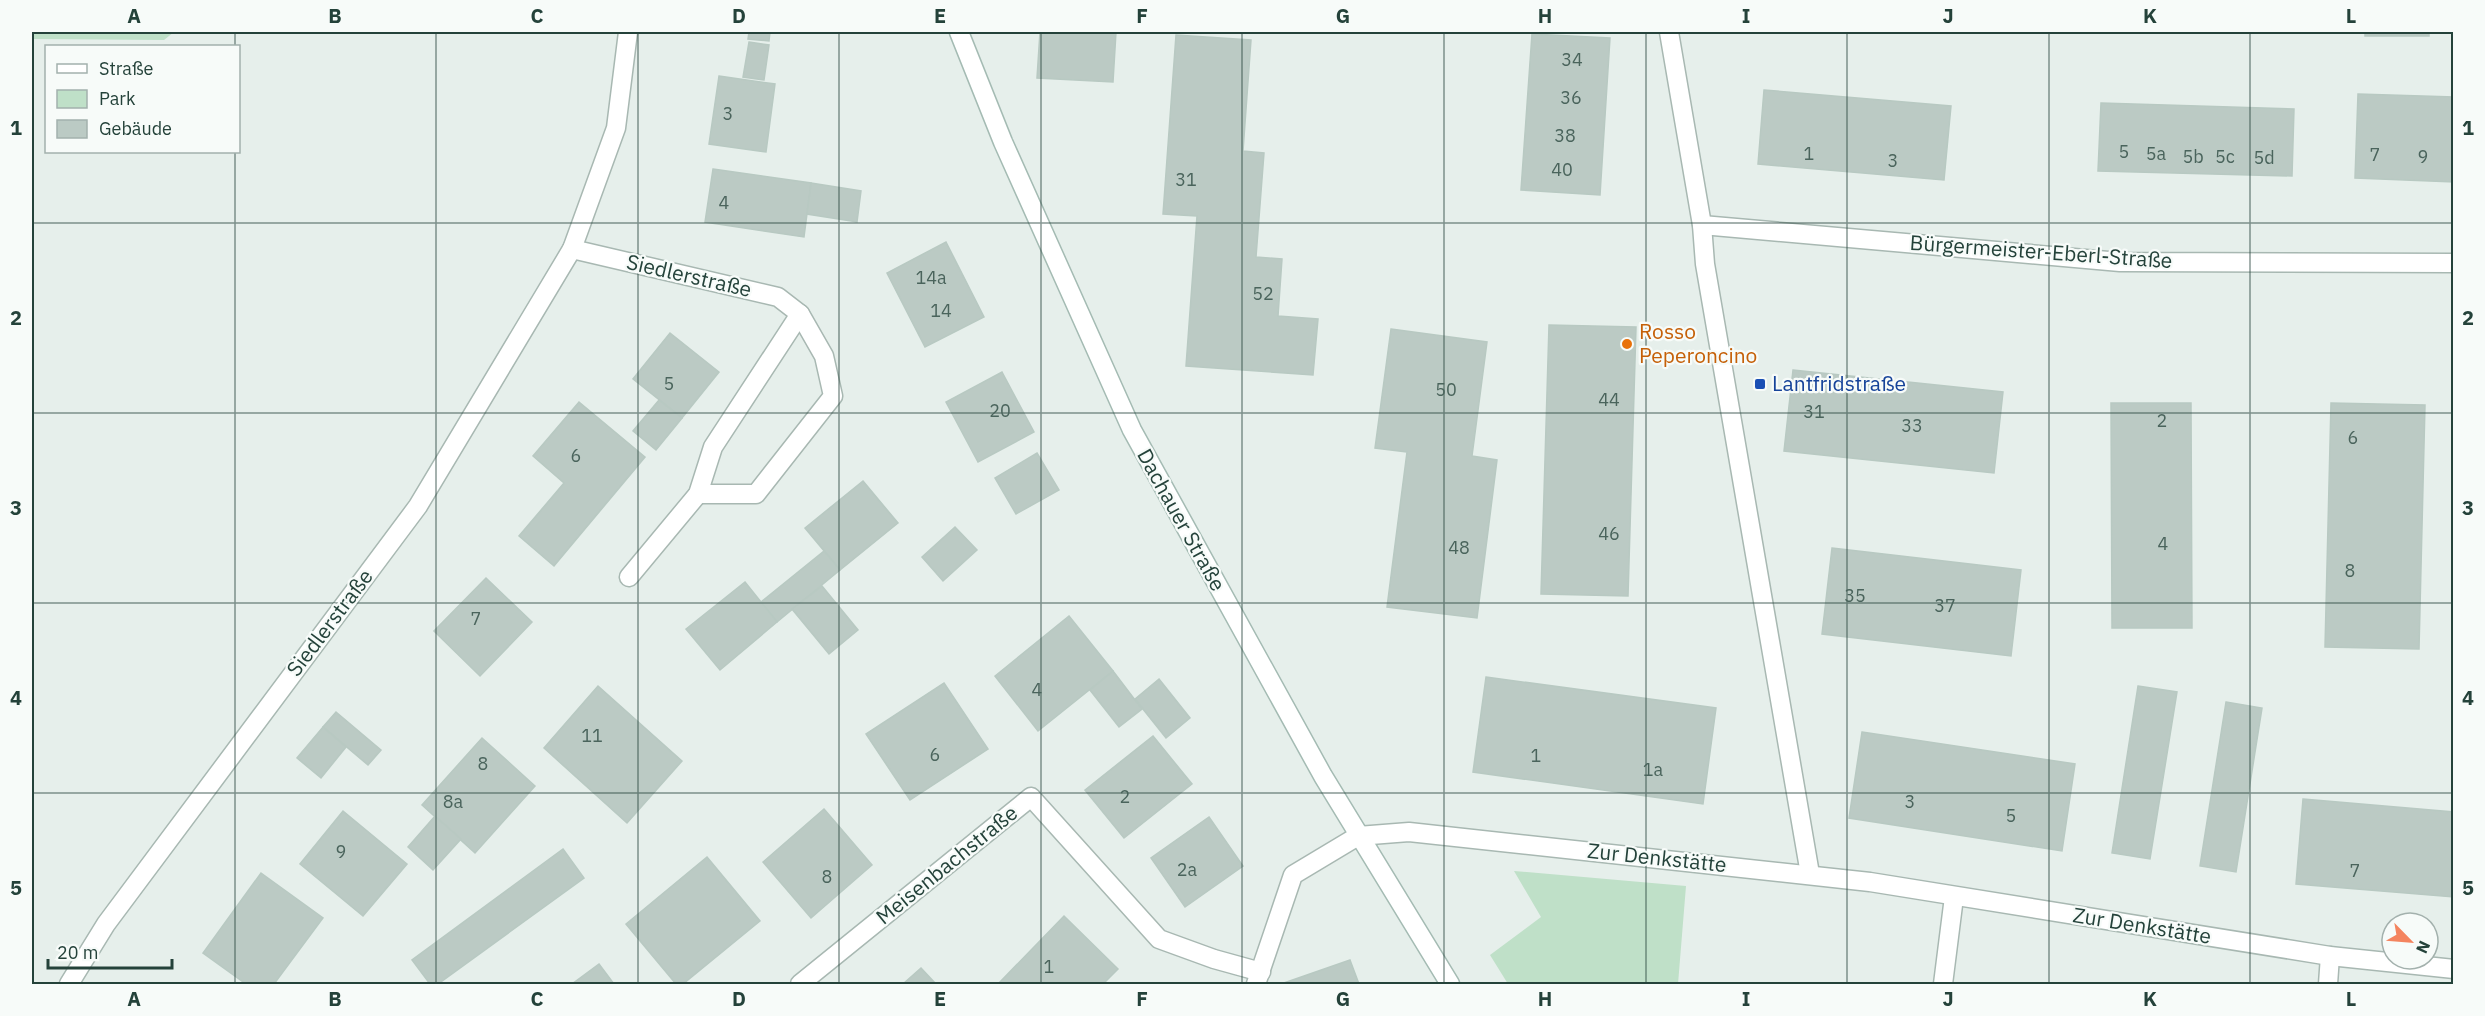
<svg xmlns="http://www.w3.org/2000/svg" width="2485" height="1016" font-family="'IBM Plex Sans',sans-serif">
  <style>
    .green { fill: #bfe0c8 }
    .building { fill: #bbcac4; stroke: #b8c9c2; stroke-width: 1.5 }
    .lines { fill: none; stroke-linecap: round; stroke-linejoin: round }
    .street-casing { stroke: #a8b8b2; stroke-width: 21 }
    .secondary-casing { stroke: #a4bbb3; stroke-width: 21 }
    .street { stroke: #fff; stroke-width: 18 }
    .secondary { stroke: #fff; stroke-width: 18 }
    .grid { fill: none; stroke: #24423a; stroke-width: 1.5; stroke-opacity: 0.55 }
    .food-dot { fill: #e8710a; stroke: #f7fbf9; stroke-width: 2 }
    .transit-dot { fill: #1a4fb4; stroke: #f7fbf9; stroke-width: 2 }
    .labels { text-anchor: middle; stroke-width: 4.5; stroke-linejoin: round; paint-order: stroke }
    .number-label { font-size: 18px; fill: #4a645c }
    .street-label { font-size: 21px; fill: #24423a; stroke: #f7fbf9 }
    .food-label { font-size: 21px; fill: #c56008; stroke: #f7fbf9; text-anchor: start }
    .transit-label { font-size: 21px; fill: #164399; stroke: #f7fbf9; text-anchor: start }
    .neatline { fill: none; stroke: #24423a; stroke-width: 2 }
    .grid-label { font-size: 20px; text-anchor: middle; font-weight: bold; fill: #24423a }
  </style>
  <rect width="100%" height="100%" fill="#e6efeb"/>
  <g class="green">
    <path d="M32,32h142l-10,8 -132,-1z"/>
    <path d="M1514,871l172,15 -8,98h-170l-18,-29 51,-38z"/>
  </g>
  <g class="building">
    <path d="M749,32h21l-1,9 -21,-2z"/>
    <path d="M1040,32h76l-3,50 -76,-4z"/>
    <rect x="2365" y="32" width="64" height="4"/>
    <path d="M1532,34l78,4 -10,157 -79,-5z"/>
    <path d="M1176,35l75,5 -8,111 21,2 -8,104 26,2 -4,57 40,3 -5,56 -127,-9 11,-150 -34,-2z"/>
    <path d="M749,42l20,3 -5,35 -21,-3z"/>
    <path d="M719,76l56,8 -9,68 -57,-8z"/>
    <path d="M1764,90l187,16 -7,74 -186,-16z"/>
    <path d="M2358,94l96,3v85l-99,-4z"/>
    <path d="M2101,103l193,6 -2,67 -194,-5z"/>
    <path d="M713,169l98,14 -7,54 -99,-15z"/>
    <path d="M811,183l50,8 -4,31 -50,-8z"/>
    <path d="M946,242l38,75 -59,30 -38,-74z"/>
    <path d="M1549,325l87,2 -8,269 -87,-2z"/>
    <path d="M1391,329l96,13 -15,114 25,4 -20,158 -90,-11 20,-155 -32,-4z"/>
    <path d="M670,333l49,39 -37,46 -49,-39z"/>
    <path d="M1793,370l210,22 -9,81 -210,-22z"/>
    <path d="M1002,372l32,60 -56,30 -32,-60z"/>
    <path d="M659,400l23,18 -26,32 -23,-19z"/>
    <path d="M579,402l66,55 -91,109 -35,-30 45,-53 -31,-27z"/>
    <path d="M2111,403h80l1,225h-80z"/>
    <path d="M2331,403l94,2 -6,244 -94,-2z"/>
    <path d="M1037,453l22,37 -43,24 -21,-36z"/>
    <path d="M863,481l35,42 -58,47 -35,-42z"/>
    <path d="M955,527l22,23 -34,31 -21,-24z"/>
    <path d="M1832,548l189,22 -10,86 -189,-22z"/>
    <path d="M824,551l16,19 -63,52 -16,-20z"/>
    <path d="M486,578l46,44 -52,54 -46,-45z"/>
    <path d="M745,582l32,40 -57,48 -34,-41z"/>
    <path d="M822,586l36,44 -29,24 -37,-45z"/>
    <path d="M1069,616l44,55 -75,60 -43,-55z"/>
    <path d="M1113,671l29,38 -23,18 -29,-37z"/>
    <path d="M1486,677l230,31 -13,96 -230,-32z"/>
    <path d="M1159,679l31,39 -24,20 -31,-39z"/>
    <path d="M944,683l44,66 -78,51 -44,-66z"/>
    <path d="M598,686l84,75 -55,62 -83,-75z"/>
    <path d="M2138,686l39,6 -27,167 -38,-6z"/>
    <path d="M2226,702l36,6 -26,164 -36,-6z"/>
    <path d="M336,712l45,38 -13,15 -45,-38z"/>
    <path d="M323,727l23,20 -25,31 -24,-20z"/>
    <path d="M1862,732l213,32 -13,87 -213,-33z"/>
    <path d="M1153,736l39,48 -68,54 -39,-48z"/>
    <path d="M482,738l53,48 -60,67 -53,-48z"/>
    <path d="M2303,799l151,13v85l-158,-13z"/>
    <path d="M824,809l48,56 -61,53 -48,-56z"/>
    <path d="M343,811l64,53 -44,52 -63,-52z"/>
    <path d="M435,816l26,23 -28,31 -25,-23z"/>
    <path d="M1209,817l34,49 -58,41 -34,-49z"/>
    <path d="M563,849l21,29 -146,106h-8l-18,-24z"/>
    <path d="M707,857l53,64 -77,63h-7l-50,-60z"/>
    <path d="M261,873l62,45 -49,66h-28l-43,-31z"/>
    <path d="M1064,916l54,53 -15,15h-105z"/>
    <path d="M1350,960l9,24h-78z"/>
    <path d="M599,964l15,20h-42z"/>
    <path d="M921,968l15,16h-33z"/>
  </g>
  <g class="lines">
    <defs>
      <g id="street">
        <path d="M1669,32l33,193 3,39 105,610"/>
        <path d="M1702,225l418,37 334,1"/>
        <path d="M572,249l206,48 22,17 24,42 9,40 -77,98h-58"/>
        <path d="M629,577l69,-83 15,-47 87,-133"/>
        <path d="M69,984l37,-60 312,-418 154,-257 44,-121 12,-96"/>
        <path d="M800,984l231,-187 128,142 55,20 47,13"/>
        <path d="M1256,984l37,-109 65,-39 51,-4 461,50 460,74 124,13"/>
        <path d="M1943,984l11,-87"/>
        <path d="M2328,984l2,-28"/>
      </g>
      <path id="secondary" d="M959,32l44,110 129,288 191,346 127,208"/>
    </defs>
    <use href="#street" class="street-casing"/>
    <use href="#secondary" class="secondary-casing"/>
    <use href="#street" class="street"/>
    <use href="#secondary" class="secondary"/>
  </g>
  <path class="grid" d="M235,32v14M436,32v952M638,32v952M839,32v952M1041,32v952M1242,32v952M1444,32v952M1646,32v952M1847,32v952M2049,32v952M2250,32v952M235,152v832M32,223h2422M32,413h2422M32,603h2422M32,793h2422"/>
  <circle class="food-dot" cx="1627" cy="344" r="6"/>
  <rect class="transit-dot" x="1754" y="378" width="12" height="12" rx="3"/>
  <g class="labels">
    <g class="number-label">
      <text x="1572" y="66">34</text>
      <text x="1571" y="104">36</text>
      <text x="728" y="120">3</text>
      <text x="1565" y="142">38</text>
      <text x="2124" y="158">5</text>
      <text x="1809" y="160">1</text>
      <text x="2156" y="160">5a</text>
      <text x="2375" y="161">7</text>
      <text x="2193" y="163">5b</text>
      <text x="2225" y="163">5c</text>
      <text x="2423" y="163">9</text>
      <text x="2264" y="164">5d</text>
      <text x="1893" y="167">3</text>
      <text x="1562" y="176">40</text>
      <text x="1186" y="186">31</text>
      <text x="724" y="209">4</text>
      <text x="931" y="284">14a</text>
      <text x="1263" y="300">52</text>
      <text x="941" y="317">14</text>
      <text x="669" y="390">5</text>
      <text x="1446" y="396">50</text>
      <text x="1609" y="406">44</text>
      <text x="1000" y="417">20</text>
      <text x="1814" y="418">31</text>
      <text x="2162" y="427">2</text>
      <text x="1912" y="432">33</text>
      <text x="2353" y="444">6</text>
      <text x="576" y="462">6</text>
      <text x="1609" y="540">46</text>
      <text x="2163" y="550">4</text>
      <text x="1459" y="554">48</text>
      <text x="2350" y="577">8</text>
      <text x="1855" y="602">35</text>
      <text x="1945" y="612">37</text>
      <text x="476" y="625">7</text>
      <text x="1037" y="696">4</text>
      <text x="592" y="742">11</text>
      <text x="935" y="761">6</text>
      <text x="1536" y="762">1</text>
      <text x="483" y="770">8</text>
      <text x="1653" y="776">1a</text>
      <text x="1125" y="803">2</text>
      <text x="453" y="808">8a</text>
      <text x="1910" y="808">3</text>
      <text x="2011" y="822">5</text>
      <text x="341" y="858">9</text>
      <text x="1187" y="876">2a</text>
      <text x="2355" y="877">7</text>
      <text x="827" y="883">8</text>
      <text x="1049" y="973">1</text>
    </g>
    <g class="street-label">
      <text transform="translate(2041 252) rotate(4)" y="7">Bürgermeister-Eberl-Straße</text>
      <text transform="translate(689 276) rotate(13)" y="7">Siedlerstraße</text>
      <text transform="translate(1181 520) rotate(61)" y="7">Dachauer Straße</text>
      <text transform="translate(330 623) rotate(-53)" y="7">Siedlerstraße</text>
      <text transform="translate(1657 858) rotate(6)" y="7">Zur Denkstätte</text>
      <text transform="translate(947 865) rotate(-39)" y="7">Meisenbachstraße</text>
      <text transform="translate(2142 926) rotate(9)" y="7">Zur Denkstätte</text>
    </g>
    <g class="food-label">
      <text x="1639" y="339">Rosso<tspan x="1639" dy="24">Peperoncino</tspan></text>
    </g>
    <g class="transit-label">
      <text x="1772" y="391">Lantfridstraße</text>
    </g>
  </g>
  <rect width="2485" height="1016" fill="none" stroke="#f7fbf9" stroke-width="66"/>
  <rect x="45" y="45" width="195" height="108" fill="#f7fbf9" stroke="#a3b1ad" stroke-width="1.5"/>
  <rect x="57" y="64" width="30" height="9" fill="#ffffff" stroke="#a3b1ad" stroke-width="1.5"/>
  <text x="99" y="75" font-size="18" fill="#24423a">Straße</text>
  <rect x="57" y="90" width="30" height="18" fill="#bfe0c8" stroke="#a3b1ad" stroke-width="1.5"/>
  <text x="99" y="105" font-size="18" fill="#24423a">Park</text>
  <rect x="57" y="120" width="30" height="18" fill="#bbcac4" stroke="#a3b1ad" stroke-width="1.5"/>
  <text x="99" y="135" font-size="18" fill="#24423a">Gebäude</text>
  <g transform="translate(2410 941) rotate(115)"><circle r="28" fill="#f7fbf9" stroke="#a3b1ad" stroke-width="1.5"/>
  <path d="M0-4.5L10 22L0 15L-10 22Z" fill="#f4845f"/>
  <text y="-9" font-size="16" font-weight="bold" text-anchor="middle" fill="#24423a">N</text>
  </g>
  <path d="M48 959v9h124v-9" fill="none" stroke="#24423a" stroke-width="3"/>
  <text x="57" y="959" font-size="18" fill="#24423a" stroke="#f7fbf9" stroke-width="4.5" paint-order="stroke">20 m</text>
  <rect x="33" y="33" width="2419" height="950" class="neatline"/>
  <g class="grid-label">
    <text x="134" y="23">A</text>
    <text x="335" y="23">B</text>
    <text x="537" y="23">C</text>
    <text x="739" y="23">D</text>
    <text x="940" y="23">E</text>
    <text x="1142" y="23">F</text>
    <text x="1343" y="23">G</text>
    <text x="1545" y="23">H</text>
    <text x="1746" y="23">I</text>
    <text x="1948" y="23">J</text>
    <text x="2150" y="23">K</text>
    <text x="2351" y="23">L</text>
    <text x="16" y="135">1</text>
    <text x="2468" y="135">1</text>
    <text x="16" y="325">2</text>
    <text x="2468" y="325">2</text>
    <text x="16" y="515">3</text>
    <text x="2468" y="515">3</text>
    <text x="16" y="705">4</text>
    <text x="2468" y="705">4</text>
    <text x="16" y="895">5</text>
    <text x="2468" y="895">5</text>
    <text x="134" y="1006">A</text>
    <text x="335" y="1006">B</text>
    <text x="537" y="1006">C</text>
    <text x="739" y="1006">D</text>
    <text x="940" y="1006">E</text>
    <text x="1142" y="1006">F</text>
    <text x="1343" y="1006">G</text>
    <text x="1545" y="1006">H</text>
    <text x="1746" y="1006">I</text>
    <text x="1948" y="1006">J</text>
    <text x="2150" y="1006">K</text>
    <text x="2351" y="1006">L</text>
  </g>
</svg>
